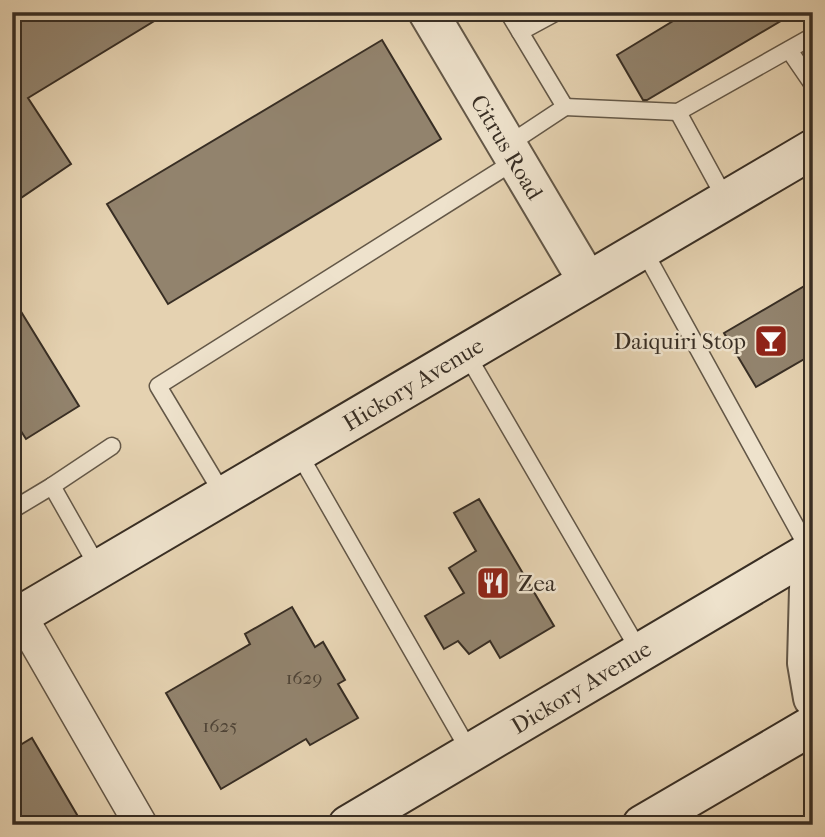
<svg xmlns="http://www.w3.org/2000/svg" width="825" height="837" font-family="'IM FELL French Canon',serif">
  <style>
    .building { fill: #92836d; stroke: #382e24; stroke-width: 2 }
    .lines { fill: none; stroke-linecap: round; stroke-linejoin: round }
    .service-casing { stroke: #635747; stroke-width: 19 }
    .minor-casing { stroke: #635747; stroke-width: 35 }
    .tertiary-casing { stroke: #635747; stroke-width: 42 }
    .secondary-casing { stroke: #382e24; stroke-width: 42 }
    .service { stroke: #eee2cc; stroke-width: 16 }
    .minor { stroke: #eee2cc; stroke-width: 32 }
    .tertiary { stroke: #eee2cc; stroke-width: 38 }
    .secondary { stroke: #eee2cc; stroke-width: 38 }
    .labels { text-anchor: middle; stroke-width: 5; stroke-linejoin: round; paint-order: stroke }
    .number-label { font-size: 19px; fill: #4e4336 }
    .street-label { font-size: 23px; fill: #382e24; stroke: #eee2cc }
    .poi-label { font-size: 23px; fill: #382e24; stroke: #eee2cc; text-anchor: end }
  </style>
  <rect width="100%" height="100%" fill="#e5d2b1"/>
  <filter id="stains"><feTurbulence type="fractalNoise" baseFrequency=".00286" numOctaves="4"/><feColorMatrix values="0 0 0 0 .2 0 0 0 0 .09 0 0 0 0 .02 0 0 0 .5 -.17"/></filter>
  <radialGradient id="worn" r=".72"><stop offset=".6" stop-color="#630" stop-opacity="0"/><stop offset="1" stop-color="#630" stop-opacity=".3"/></radialGradient>
  <g class="building">
    <path d="M12,12h157l-141,86 43,66 -59,40z"/>
    <path d="M688,12h108l-149,88h-4l-26,-45z"/>
    <path d="M382,40l59,99 -273,165 -61,-100z"/>
    <path d="M813,281v73l-57,33 -32,-54z"/>
    <path d="M12,297l67,109 -53,33 -14,-22z"/>
    <path d="M479,499l75,127 -54,32 -10,-17 -21,13 -11,-13 -14,8 -19,-33 39,-23 -15,-25 27,-17 -22,-38z"/>
    <path d="M292,607l23,40 8,-5 22,38 -7,4 20,34 -48,27 -4,-6 -85,50 -55,-96 84,-49 -5,-10z"/>
    <path d="M32,738l51,87h-71v-75z"/>
  </g>
  <g class="lines">
    <defs>
      <g id="service">
        <path d="M520,32l37,-20"/>
        <path d="M789,50l24,35"/>
        <path d="M565,107l113,5 135,-76"/>
        <path d="M678,112l48,88"/>
        <path d="M506,146l59,-39 -57,-95"/>
        <path d="M643,249l167,303"/>
        <path d="M466,353l174,299"/>
        <path d="M298,452l172,300"/>
        <path d="M52,486l60,-40"/>
        <path d="M224,496l-66,-110 357,-225"/>
        <path d="M12,510l40,-24 47,83"/>
      </g>
      <path id="minor" d="M20,615l121,210"/>
      <g id="tertiary">
        <path d="M428,12l159,268"/>
        <path d="M810,552l-3,111 6,35"/>
      </g>
      <g id="secondary">
        <path d="M12,620l801,-471"/>
        <path d="M348,825l465,-275"/>
        <path d="M642,825l171,-100"/>
      </g>
    </defs>
    <use href="#service" class="service-casing"/>
    <use href="#minor" class="minor-casing"/>
    <use href="#tertiary" class="tertiary-casing"/>
    <use href="#secondary" class="secondary-casing"/>
    <use href="#service" class="service"/>
    <use href="#minor" class="minor"/>
    <use href="#tertiary" class="tertiary"/>
    <use href="#secondary" class="secondary"/>
  </g>
  <defs>
    <symbol id="bar-square" viewBox="-11 -11 22 22"><rect x="-9" y="-9" width="18" height="18" rx="4" fill="#8f2418" stroke="#eee2cc"/><path d="M-6-5H6L.8 .8V4.5H3.5V6h-7V4.5H-.8V.8Z" fill="#fff"/></symbol>
    <symbol id="restaurant-square" viewBox="-11 -11 22 22"><rect x="-9" y="-9" width="18" height="18" rx="4" fill="#8f2418" stroke="#eee2cc"/><path d="M-5-6h1v4h1v-4h1v4h1v-4h1v5L-1.5 .5V6h-2V.5L-5-1ZM5-6V6H3V1.5H1.5Q1.5-4 5-6Z" fill="#fff"/></symbol>
  </defs>
  <g fill-rule="evenodd">
    <use href="#bar-square" x="752" y="322" width="38" height="38"/>
    <use href="#restaurant-square" x="474" y="564" width="38" height="38"/>
  </g>
  <g class="labels">
    <g class="number-label">
      <text x="304" y="684">1629</text>
      <text x="220" y="732">1625</text>
    </g>
    <g class="street-label">
      <text transform="translate(507 147) rotate(59)" y="8">Citrus Road</text>
      <text transform="translate(413 384) rotate(-31)" y="8">Hickory Avenue</text>
      <text transform="translate(581 687) rotate(-31)" y="8">Dickory Avenue</text>
    </g>
    <g class="poi-label">
      <text x="746" y="349">Daiquiri Stop</text>
      <text x="518" y="591" text-anchor="start">Zea</text>
    </g>
  </g>
  <rect width="825" height="837" fill="none" stroke="#e5d2b1" stroke-width="42"/>
  <rect x="14" y="14" width="797" height="809" fill="none" stroke="#382e24" stroke-width="3.5"/>
  <rect x="21" y="21" width="783" height="795" fill="none" stroke="#382e24" stroke-width="2"/>
  <rect width="100%" height="100%" filter="url(#stains)"/>
  <rect width="100%" height="100%" fill="url(#worn)"/>
</svg>
